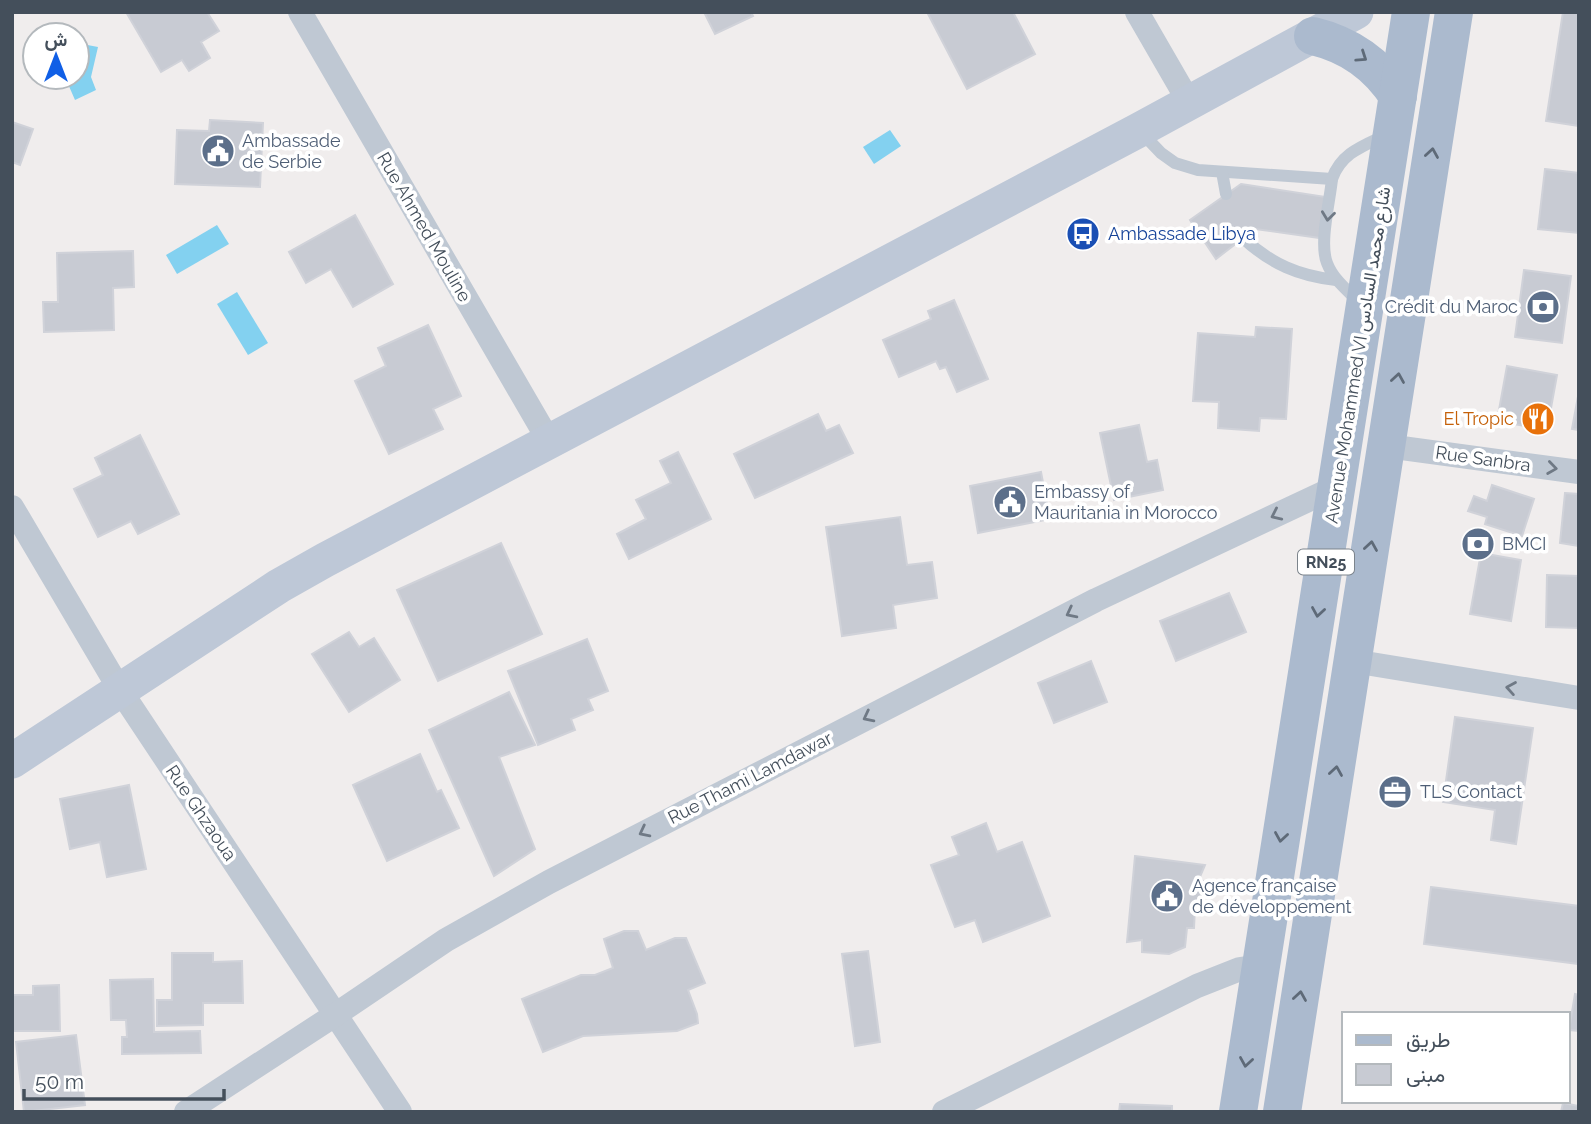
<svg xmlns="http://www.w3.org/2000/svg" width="1591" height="1124" font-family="Raleway,Vazirmatn,sans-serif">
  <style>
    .water { fill: #83d1f0 }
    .building { fill: #c8cbd3; stroke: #d0d2d9; stroke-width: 2 }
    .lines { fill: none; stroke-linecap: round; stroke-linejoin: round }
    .lane { stroke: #bfc8d3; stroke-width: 12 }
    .street { stroke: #bfc8d3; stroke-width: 24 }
    .secondary { stroke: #bec8d7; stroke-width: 35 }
    .primary { stroke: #abbace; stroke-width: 38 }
    .oneway { stroke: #5e6a78 }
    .oneway2 { stroke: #6f7985 }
    .labels { text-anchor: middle; stroke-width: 7; stroke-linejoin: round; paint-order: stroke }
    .shield { fill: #fff; stroke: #7c848c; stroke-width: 2 }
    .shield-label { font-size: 16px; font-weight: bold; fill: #444f5b }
    .service-label { font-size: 18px; fill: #4e5e75; stroke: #fff; text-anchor: start }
    .street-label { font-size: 18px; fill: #444f5b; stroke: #fff }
    .transit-label { font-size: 18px; fill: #164399; stroke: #fff; text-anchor: start }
    .food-label { font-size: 18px; fill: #c56008; stroke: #fff; text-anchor: end }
  </style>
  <rect width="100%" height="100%" fill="#f0eded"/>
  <g class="water">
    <path d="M77,43l21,4 -7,30 5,13 -21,10 -10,-23h12z"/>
    <path d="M890,130l11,16 -27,18 -11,-17z"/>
    <path d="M217,225l12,19 -52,30 -11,-19z"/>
    <path d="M237,292l31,51 -20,12 -31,-51z"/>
  </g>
  <g class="building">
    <path d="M126,12h81l12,19 -18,11 9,16 -21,13 -7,-11 -21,12z"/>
    <path d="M704,12h47l2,4 -38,18z"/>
    <path d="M927,12h86l22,42 -68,35z"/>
    <path d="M1563,12h16v114l-33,-5z"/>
    <path d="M210,120l53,3 -3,64 -85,-3 2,-54 32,1z"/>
    <path d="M12,122l21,7 -13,36 -8,-3z"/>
    <path d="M1545,169l34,4v60l-41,-4z"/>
    <path d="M1241,184l85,13 -6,41 -65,-9 -39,30 -26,-39z"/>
    <path d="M355,215l38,69 -40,23 -22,-38 -25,14 -17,-31z"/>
    <path d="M133,251l1,36 -21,1 1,42 -70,2 -1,-30h15l-1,-49z"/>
    <path d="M1524,270l47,6 -9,67 -47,-6z"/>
    <path d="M954,300l34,79 -31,13 -11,-25 -6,2 -4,-8 -37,16 -16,-37 48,-21 -3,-8z"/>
    <path d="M428,325l33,71 -28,13 10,20 -54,25 -34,-73 31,-15 -8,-18z"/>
    <path d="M1256,327l36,2 -6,90 -26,-1 -1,13 -41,-3 1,-26 -26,-1 5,-68 57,4z"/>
    <path d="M1507,366l50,9 -10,55 -50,-9z"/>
    <path d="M1579,391v39l-7,-1z"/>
    <path d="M818,414l8,17 13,-6 14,28 -98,45 -21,-44z"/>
    <path d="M1139,425l8,37 10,-2 6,30 -49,10 -14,-67z"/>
    <path d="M140,435l39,79 -41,20 -7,-13 -33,16 -24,-48 29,-14 -8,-17z"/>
    <path d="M678,452l33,67 -82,40 -12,-25 29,-15 -10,-19 35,-17 -11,-22z"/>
    <path d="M1041,472l9,47 -72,14 -8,-47z"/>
    <path d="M1492,485l42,14 -12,37 -37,-12 2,-7 -19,-6 6,-15 13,5z"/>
    <path d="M1565,493l14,1v52l-19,-3z"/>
    <path d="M900,517l7,48 25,-3 5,36 -44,7 3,23 -54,8 -16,-109z"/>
    <path d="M501,543l41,91 -104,47 -41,-91z"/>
    <path d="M1481,553l40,7 -10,61 -41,-7z"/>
    <path d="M1547,575l32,1v52l-33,-1z"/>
    <path d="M1229,593l17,39 -70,29 -16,-40z"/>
    <path d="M349,632l10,15 15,-9 26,42 -51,32 -37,-58z"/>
    <path d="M587,639l21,52 -20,8 5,11 -22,9 4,11 -37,15 -30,-74z"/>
    <path d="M1091,661l16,41 -53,21 -16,-40z"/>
    <path d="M509,692l26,53 -36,12 36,92 -41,27 -65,-146z"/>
    <path d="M1455,717l78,11 -17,116 -25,-4 4,-30 -52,-8z"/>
    <path d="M420,754l17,38 4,-2 18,38 -72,33 -34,-76z"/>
    <path d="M129,785l17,84 -39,8 -7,-35 -30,7 -10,-50z"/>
    <path d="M986,823l11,29 25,-10 28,74 -67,26 -8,-22 -20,7 -24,-62 28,-10 -7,-18z"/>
    <path d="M1135,856l70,9 -6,14 10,5 -14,23 -1,21h-7l-2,19 -16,7 -27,-2v-12l-15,2z"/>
    <path d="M1431,887l148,19v58l-155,-20z"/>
    <path d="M624,931h14l8,19 29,-12h11l19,45 -17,7 9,24 1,9 -21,8 -94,5 -40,16 -21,-53 59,-24h14l18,-7 -9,-29z"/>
    <path d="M868,951l12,91 -25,4 -13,-92z"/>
    <path d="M172,953h41v9l29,-1 1,42h-40v22l-46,1v-26h15z"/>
    <path d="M153,979l1,53 46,-1 1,22 -79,1v-17h5l-1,-17h-15l-1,-40z"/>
    <path d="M59,985l1,46h-47v-36h20v-9z"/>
    <path d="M1575,994l4,1v36l-10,-1z"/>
    <path d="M76,1035l9,70 -61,7 -8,-70z"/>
    <path d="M1563,1103l16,3v6h-18z"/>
    <path d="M1120,1104l52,2v6h-53z"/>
  </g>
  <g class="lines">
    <g class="lane">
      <path d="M1140,131l21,22 14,10 23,7 134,9"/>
      <path d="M1222,172l4,22"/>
      <path d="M1243,238c28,26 56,38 93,42"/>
      <path d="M1359,302c-12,-12 -26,-23 -32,-39 -8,-20 3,-62 5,-84 9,-26 31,-33 54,-44"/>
    </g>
    <g class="street">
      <path d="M300,12l249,429"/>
      <path d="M1137,12l52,90"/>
      <path d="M1387,446l192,26"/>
      <path d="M12,507l108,183 280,422"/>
      <path d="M1353,661l226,37"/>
      <path d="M186,1112l149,-97 111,-75 103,-58 547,-282 242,-114"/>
      <path d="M944,1112l253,-126 43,-17 20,-3"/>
    </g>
    <path class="secondary" d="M12,761l267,-175 46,-26 814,-430 217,-118"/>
    <g class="primary">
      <path d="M1313,36c37,9 64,28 85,60"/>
      <path d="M1238,1112l173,-1100"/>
      <path d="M1282,1112l172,-1100"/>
    </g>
  </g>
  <defs><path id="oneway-chevron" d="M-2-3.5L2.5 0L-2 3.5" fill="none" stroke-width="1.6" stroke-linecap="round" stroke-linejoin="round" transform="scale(1.75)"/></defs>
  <g class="oneway">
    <use href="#oneway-chevron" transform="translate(1362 57) rotate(34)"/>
    <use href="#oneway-chevron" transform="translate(1432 153) rotate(-81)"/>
    <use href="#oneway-chevron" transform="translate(1398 378) rotate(-81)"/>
    <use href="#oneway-chevron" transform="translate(1371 546) rotate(-81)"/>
    <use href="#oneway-chevron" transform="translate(1318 612) rotate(99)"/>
    <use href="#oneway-chevron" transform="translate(1336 771) rotate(-81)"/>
    <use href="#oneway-chevron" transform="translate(1281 837) rotate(99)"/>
    <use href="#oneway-chevron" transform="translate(1300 996) rotate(-81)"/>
    <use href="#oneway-chevron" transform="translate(1246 1062) rotate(99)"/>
  </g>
  <g class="oneway2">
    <use href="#oneway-chevron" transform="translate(1328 216) rotate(97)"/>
    <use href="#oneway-chevron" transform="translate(1552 468) rotate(8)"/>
    <use href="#oneway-chevron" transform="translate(1276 515) rotate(155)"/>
    <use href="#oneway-chevron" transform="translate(1071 613) rotate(153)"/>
    <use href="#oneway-chevron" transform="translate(1511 688) rotate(-170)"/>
    <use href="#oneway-chevron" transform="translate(868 717) rotate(153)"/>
    <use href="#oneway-chevron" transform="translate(644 832) rotate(153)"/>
  </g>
  <defs>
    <symbol id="civic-disc" viewBox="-11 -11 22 22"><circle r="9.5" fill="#5c6f8a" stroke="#fff"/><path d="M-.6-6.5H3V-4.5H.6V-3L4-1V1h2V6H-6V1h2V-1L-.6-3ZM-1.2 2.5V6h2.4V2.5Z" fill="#fff"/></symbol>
    <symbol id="bus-disc" viewBox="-11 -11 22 22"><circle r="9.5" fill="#1a4fb4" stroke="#fff"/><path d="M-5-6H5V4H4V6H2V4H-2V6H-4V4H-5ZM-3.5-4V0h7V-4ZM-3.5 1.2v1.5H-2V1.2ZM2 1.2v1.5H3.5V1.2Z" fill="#fff"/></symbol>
    <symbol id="bank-disc" viewBox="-11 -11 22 22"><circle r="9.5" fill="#5c6f8a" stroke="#fff"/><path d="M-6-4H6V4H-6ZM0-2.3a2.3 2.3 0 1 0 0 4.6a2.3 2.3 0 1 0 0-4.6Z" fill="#fff"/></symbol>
    <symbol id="restaurant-disc" viewBox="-11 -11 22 22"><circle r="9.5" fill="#e8710a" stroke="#fff"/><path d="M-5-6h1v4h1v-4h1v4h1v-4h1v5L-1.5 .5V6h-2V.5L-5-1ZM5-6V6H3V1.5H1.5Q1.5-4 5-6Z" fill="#fff"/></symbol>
    <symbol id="office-disc" viewBox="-11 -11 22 22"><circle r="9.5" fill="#5c6f8a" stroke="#fff"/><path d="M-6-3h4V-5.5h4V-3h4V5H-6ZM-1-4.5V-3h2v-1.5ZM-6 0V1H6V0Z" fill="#fff"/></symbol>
  </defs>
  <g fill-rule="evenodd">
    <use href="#civic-disc" x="199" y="132" width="38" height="38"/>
    <use href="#bus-disc" x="1064" y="215" width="38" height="38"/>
    <use href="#bank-disc" x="1524" y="288" width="38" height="38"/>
    <use href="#restaurant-disc" x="1519" y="400" width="38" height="38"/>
    <use href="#civic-disc" x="991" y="483" width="38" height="38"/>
    <use href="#bank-disc" x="1459" y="525" width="38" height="38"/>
    <use href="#office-disc" x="1376" y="773" width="38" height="38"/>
    <use href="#civic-disc" x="1148" y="877" width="38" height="38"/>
  </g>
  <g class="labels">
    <rect class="shield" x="1298" y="549.5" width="56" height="25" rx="5"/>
    <g class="shield-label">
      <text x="1326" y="568">RN25</text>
    </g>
    <g class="service-label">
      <text x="242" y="147">Ambassade<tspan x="242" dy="21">de Serbie</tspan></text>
      <text x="1518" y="313" text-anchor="end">Crédit du Maroc</text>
      <text x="1034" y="498">Embassy of<tspan x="1034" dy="21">Mauritania in Morocco</tspan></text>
      <text x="1502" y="550">BMCI</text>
      <text x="1420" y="798">TLS Contact</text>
      <text x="1192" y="892">Agence française<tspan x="1192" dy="21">de développement</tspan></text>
    </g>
    <g class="street-label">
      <text transform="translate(424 227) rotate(60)" y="6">Rue Ahmed Mouline</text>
      <text transform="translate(1358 355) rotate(-81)" y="6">Avenue Mohammed VI شارع محمد السادس</text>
      <text transform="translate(1483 459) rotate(8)" y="6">Rue Sanbra</text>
      <text transform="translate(750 778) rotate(-27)" y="6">Rue Thami Lamdawar</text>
      <text transform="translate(201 813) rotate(56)" y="6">Rue Ghzaoua</text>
    </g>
    <g class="transit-label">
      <text x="1108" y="240">Ambassade Libya</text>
    </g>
    <g class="food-label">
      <text x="1514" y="425">El Tropic</text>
    </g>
  </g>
  <rect width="1591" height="1124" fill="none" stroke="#444f5b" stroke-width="28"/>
  <rect x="1342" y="1012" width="228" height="91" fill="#ffffff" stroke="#b4b9bd" stroke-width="2"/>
  <rect x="1356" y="1035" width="35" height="10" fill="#abbace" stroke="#b4b9bd" stroke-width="2"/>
  <text x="1406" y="1047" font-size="21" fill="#444f5b">طريق</text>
  <rect x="1356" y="1064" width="35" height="21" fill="#c8cbd3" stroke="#b4b9bd" stroke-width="2"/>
  <text x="1406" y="1082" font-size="21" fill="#444f5b">مبنى</text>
  <g transform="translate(56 56)"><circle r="33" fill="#ffffff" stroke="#b4b9bd" stroke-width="2"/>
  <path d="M0-5L12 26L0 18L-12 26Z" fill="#105fe6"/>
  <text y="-10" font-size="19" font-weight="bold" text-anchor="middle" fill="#444f5b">ش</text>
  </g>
  <path d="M24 1089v10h200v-10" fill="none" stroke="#444f5b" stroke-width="3.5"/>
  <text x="35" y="1089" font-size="21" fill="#444f5b" stroke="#ffffff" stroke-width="5" paint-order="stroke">50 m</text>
</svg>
